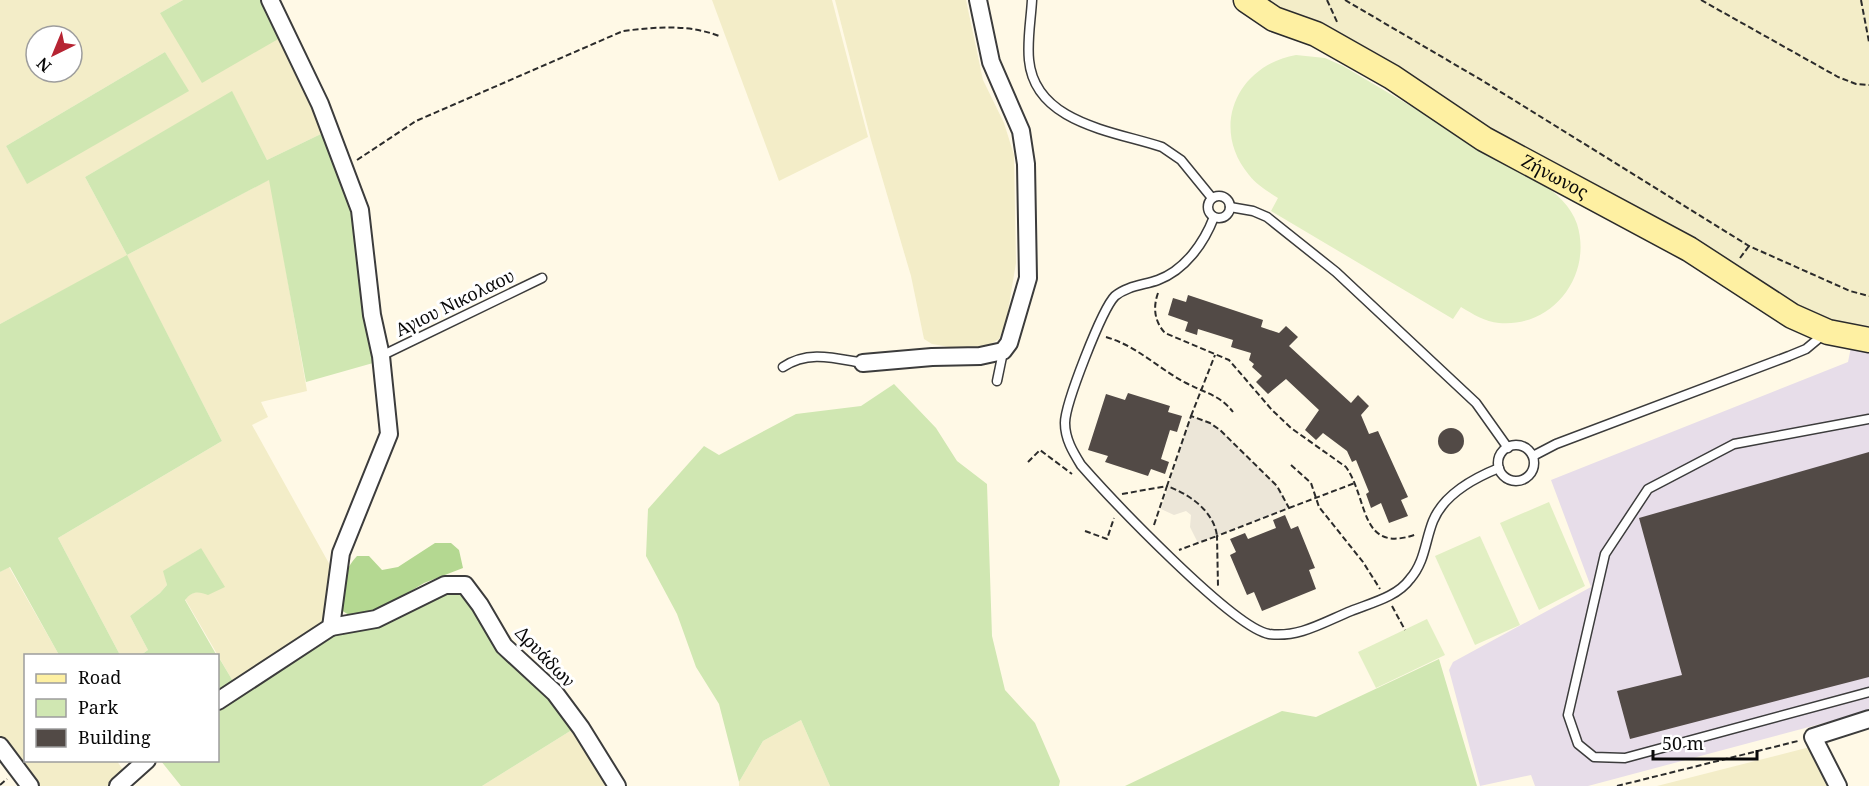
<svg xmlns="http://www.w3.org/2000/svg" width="1869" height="786" font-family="'Noto Serif',serif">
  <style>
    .industrial { fill: #e7dde9 }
    .farmland { fill: #f3edc8; fill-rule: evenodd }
    .green { fill: #d0e7b2 }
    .forest { fill: #b4d891 }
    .pitch { fill: #e2efc3 }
    .plaza { fill: #ece6d8 }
    .building { fill: #524a46 }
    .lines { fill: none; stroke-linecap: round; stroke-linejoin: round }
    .lane-casing { stroke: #3c3c3c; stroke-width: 11 }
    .street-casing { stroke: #3c3c3c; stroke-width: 20 }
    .secondary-casing { stroke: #2b2b2b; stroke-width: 27 }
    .path { stroke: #2b2b2b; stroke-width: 2; stroke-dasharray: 6 3; stroke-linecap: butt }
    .lane { stroke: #fff; stroke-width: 8 }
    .street { stroke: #fff; stroke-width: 16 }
    .secondary { stroke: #fef0a2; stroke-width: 24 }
    .labels { text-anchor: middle; stroke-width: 6; stroke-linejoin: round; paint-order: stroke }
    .street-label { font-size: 18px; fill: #090909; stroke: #fff }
  </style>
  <rect width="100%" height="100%" fill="#fff9e6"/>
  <path class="industrial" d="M1851,347l18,5v359l-281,75h-53l-4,-11 -51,11 -31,-116 4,-8 138,-75 -40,-107 297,-118z"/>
  <g class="farmland">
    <path d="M0,0h183l-23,13 120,25 43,95 -56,27 -35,-68 -147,85 42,78 143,-76 37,212 -46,11 7,15 -16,8 79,142 -4,47 -4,10 -89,59 -49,-84 5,-5 9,-3 2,-43 -37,23 3,14 -7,8 -30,23 18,34 -7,5h-21l-62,-117 164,-97 -95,-185 -127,68zM36,36h36v36h-36zM165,52l23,39 -161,92 -21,-37z"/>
    <path d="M712,0h120l36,137 -89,44z"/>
    <path d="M835,0h131l17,80 21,43 10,32 2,108 -10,60 -7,16 -15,9 -23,1 -29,-5 -8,-5 -13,-63 -40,-136z"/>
    <path d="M1256,0h613v333l-41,-9z"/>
    <path d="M9,567l50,88 -33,1v104l91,1 8,12 -17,13h-73l-35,-46v-168z"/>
    <path d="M801,720l29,66h-91v-4l24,-41z"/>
    <path d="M575,728l34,58h-127z"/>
    <path d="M1810,747l22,39h-175z"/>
  </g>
  <g class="green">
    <path d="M183,0h78l19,38 -78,45 -42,-70z"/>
    <path d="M165,52l24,39 -162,93 -21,-38z"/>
    <path d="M232,91l35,69 56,-27 23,62 9,33 18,135 -67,19 -37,-202 -142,75 95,186 -164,97 62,117h-61l-49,-88 -10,5v-248l127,-69 -42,-78z"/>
    <path d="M894,384l42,44 21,33 30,23 5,152 13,54 30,33 25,58 -1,5h-229l-29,-66 -38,21 -24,41 -20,-78 -23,-37 -19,-53 -31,-58 2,-47 56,-63 15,9 77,-41 65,-8z"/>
    <path d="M201,548l24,39 -17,8c-10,-4 -16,-4 -23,5l32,56 -76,-1 7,-5 -18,-34 30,-23 7,-8 -4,-14z"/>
    <path d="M444,590l20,1c13,23 24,48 42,68 22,24 49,42 69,69l-93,58h-301l-20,-25 57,-1v-52l115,-76z"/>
    <path d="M218,656l16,27 -16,11z"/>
    <path d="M1439,659l38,127h-352l157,-75 34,6z"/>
  </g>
  <path class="forest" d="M435,543h16l8,7 4,18 -39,15 -48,29 -18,4 -9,-1 -8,-5c1,-22 1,-38 16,-54h12l13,14 16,-3z"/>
  <g class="pitch">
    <path d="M1296,55l29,3 18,8 198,117c15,10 30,23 36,41 16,51 -24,104 -78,99 -14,-1 -26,-9 -38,-16l-8,12 -182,-108 7,-13c-11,-7 -21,-13 -29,-23 -40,-48 -11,-110 47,-120z"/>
    <path d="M1549,502l36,84 -46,24 -39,-87z"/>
    <path d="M1480,536l40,89 -45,20 -40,-89z"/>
    <path d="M1427,619l18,36 -69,33 -18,-36z"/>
  </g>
  <path class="plaza" d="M1191,416l19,7 10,7 57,56 12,22 -91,35 -8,-16 1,-12 -5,-4 -12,4 -13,-6z"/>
  <g class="building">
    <path d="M1188,295l75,25 -2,7 18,6 7,-7 12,11 -9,9 62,57 7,-8 11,11 -8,9 8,19 9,-3 30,66 -7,3 7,16 -19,7 -8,-20 -10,5 -5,-14 3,-2 -13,-32 -4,2 -5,-11 -24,-18 -7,7 -11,-10 14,-20 -33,-31 -18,15 -12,-12 6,-6 -10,-9 2,-3 -5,-4 2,-7 -20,-6 2,-7 -35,-11 -1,6 -12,-4 3,-9 -20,-7 5,-17 13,4z"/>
    <path d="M1128,393l42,13 -2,6 14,4 -5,16 -7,-2 -9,29 8,3 -4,12 -14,-5 -3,7 -43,-14 3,-6 -20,-6 18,-56 19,6z"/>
    <circle cx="1451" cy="441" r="13"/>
    <path d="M1869,452v225l-239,62 -13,-48 65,-16 -43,-157z"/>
    <path d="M1285,515l6,14 7,-3 17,42 -6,2 7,19 -54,22 -8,-19 -7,3 -17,-40 6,-3 -6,-13 15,-6 3,6 28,-11 -3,-8z"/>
  </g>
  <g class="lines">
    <defs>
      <g id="lane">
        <path d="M1032,0c-1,19 -5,40 -3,60 6,63 84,71 133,87l19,13 31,38"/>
        <circle cx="1219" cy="207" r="11"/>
        <path d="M1230,207l23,4 14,6 69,55 140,131 32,45"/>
        <path d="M1214,217c-10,26 -29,53 -56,63 -14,5 -31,6 -43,16 -13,13 -50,108 -50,127 0,16 8,29 16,42 29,33 152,163 188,169 30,4 55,-12 82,-23 20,-8 46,-14 59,-32 15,-17 15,-38 23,-58 11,-27 41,-43 66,-53"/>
        <path d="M381,356l161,-78"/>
        <path d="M783,367c25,-17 51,-9 80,-4"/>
        <path d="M997,381l6,-29"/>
        <path d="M1869,419l-135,25 -86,45 -43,65 -37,161 10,29 16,13 31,1 244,-66"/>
        <circle cx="1516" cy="463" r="18"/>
        <path d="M1533,456l23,-12 233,-88 17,-7 18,-15"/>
      </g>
      <g id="street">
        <path d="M863,363l69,-6 48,-1 23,-5 6,-8 19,-65 -2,-114 -5,-33 -30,-69 -13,-62"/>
        <path d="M331,627l45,-8 69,-34h20l15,20 24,41 51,47 26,35 36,58"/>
        <path d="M218,701l113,-74 10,-74 48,-119 -8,-78 -9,-41 -12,-105 -40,-106 -50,-104"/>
        <path d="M0,746l30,40"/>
        <path d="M118,786l29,-26"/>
        <path d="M1838,786l-25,-49 56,-18"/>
      </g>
      <g id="secondary">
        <path id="s1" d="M1246,0l28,19 42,15 76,43 92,62 205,110 103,67 36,16 41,8"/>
      </g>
    </defs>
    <use href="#lane" class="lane-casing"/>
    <use href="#street" class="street-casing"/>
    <use href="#secondary" class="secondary-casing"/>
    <g class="path">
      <path d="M1327,0l11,24"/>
      <path d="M1345,0l138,81 266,165 101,45 19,5"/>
      <path d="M1701,0l137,77 18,7 13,1"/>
      <path d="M1861,0l8,42"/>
      <path d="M357,160l59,-39 207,-90c33,-4 65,-7 96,5"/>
      <path d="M1740,258l9,-12"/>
      <path d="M1158,293c-5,14 -4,28 7,40l64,27 43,50 19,18 55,39c23,33 13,88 71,67"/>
      <path d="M1106,337c31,9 53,32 80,46 19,10 34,12 47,29"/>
      <path d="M1191,416l24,-61"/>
      <path d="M1028,462l12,-12 32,24"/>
      <path d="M1291,465l20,18 8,24 44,55 17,27"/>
      <path d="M1122,494l45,-8 24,-70 19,7 10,7 57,56 12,22 -72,28 1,50"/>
      <path d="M1289,508l66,-25"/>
      <path d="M1154,525l13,-39c22,8 47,25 50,50l-38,14"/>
      <path d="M1085,531l22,8 7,-21"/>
      <path d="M1392,606l13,24"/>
      <path d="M0,785l7,-6"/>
      <path d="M1617,786l181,-45"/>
    </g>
    <use href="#lane" class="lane"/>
    <use href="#street" class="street"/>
    <use href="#secondary" class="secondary"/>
  </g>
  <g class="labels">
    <g class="street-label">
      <text dy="6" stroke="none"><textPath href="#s1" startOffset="357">Ζήνωνος</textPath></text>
      <text transform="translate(455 303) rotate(-26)" y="6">Αγιου Νικολαου</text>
      <text transform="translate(545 657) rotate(46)" y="6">Δρυάδων</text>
    </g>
  </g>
  <rect x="24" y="654" width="195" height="108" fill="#ffffff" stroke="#9d9d9d" stroke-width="1.5"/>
  <rect x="36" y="674" width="30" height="9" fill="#fef0a2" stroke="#9d9d9d" stroke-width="1.5"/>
  <text x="78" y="684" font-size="18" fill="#090909">Road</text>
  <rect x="36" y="699" width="30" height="18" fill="#d0e7b2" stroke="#9d9d9d" stroke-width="1.5"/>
  <text x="78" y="714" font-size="18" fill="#090909">Park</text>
  <rect x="36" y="729" width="30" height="18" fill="#524a46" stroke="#9d9d9d" stroke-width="1.5"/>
  <text x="78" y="744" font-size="18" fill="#090909">Building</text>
  <g transform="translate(54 54) rotate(223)"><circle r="28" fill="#ffffff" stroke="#9d9d9d" stroke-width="1.5"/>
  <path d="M0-4.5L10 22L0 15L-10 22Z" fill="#b62433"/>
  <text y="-9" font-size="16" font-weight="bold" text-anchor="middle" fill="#090909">N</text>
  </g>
  <path d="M1653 750v9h104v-9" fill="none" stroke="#090909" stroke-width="3"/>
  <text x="1662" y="750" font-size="18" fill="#090909" stroke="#ffffff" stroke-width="4.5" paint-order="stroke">50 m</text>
</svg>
